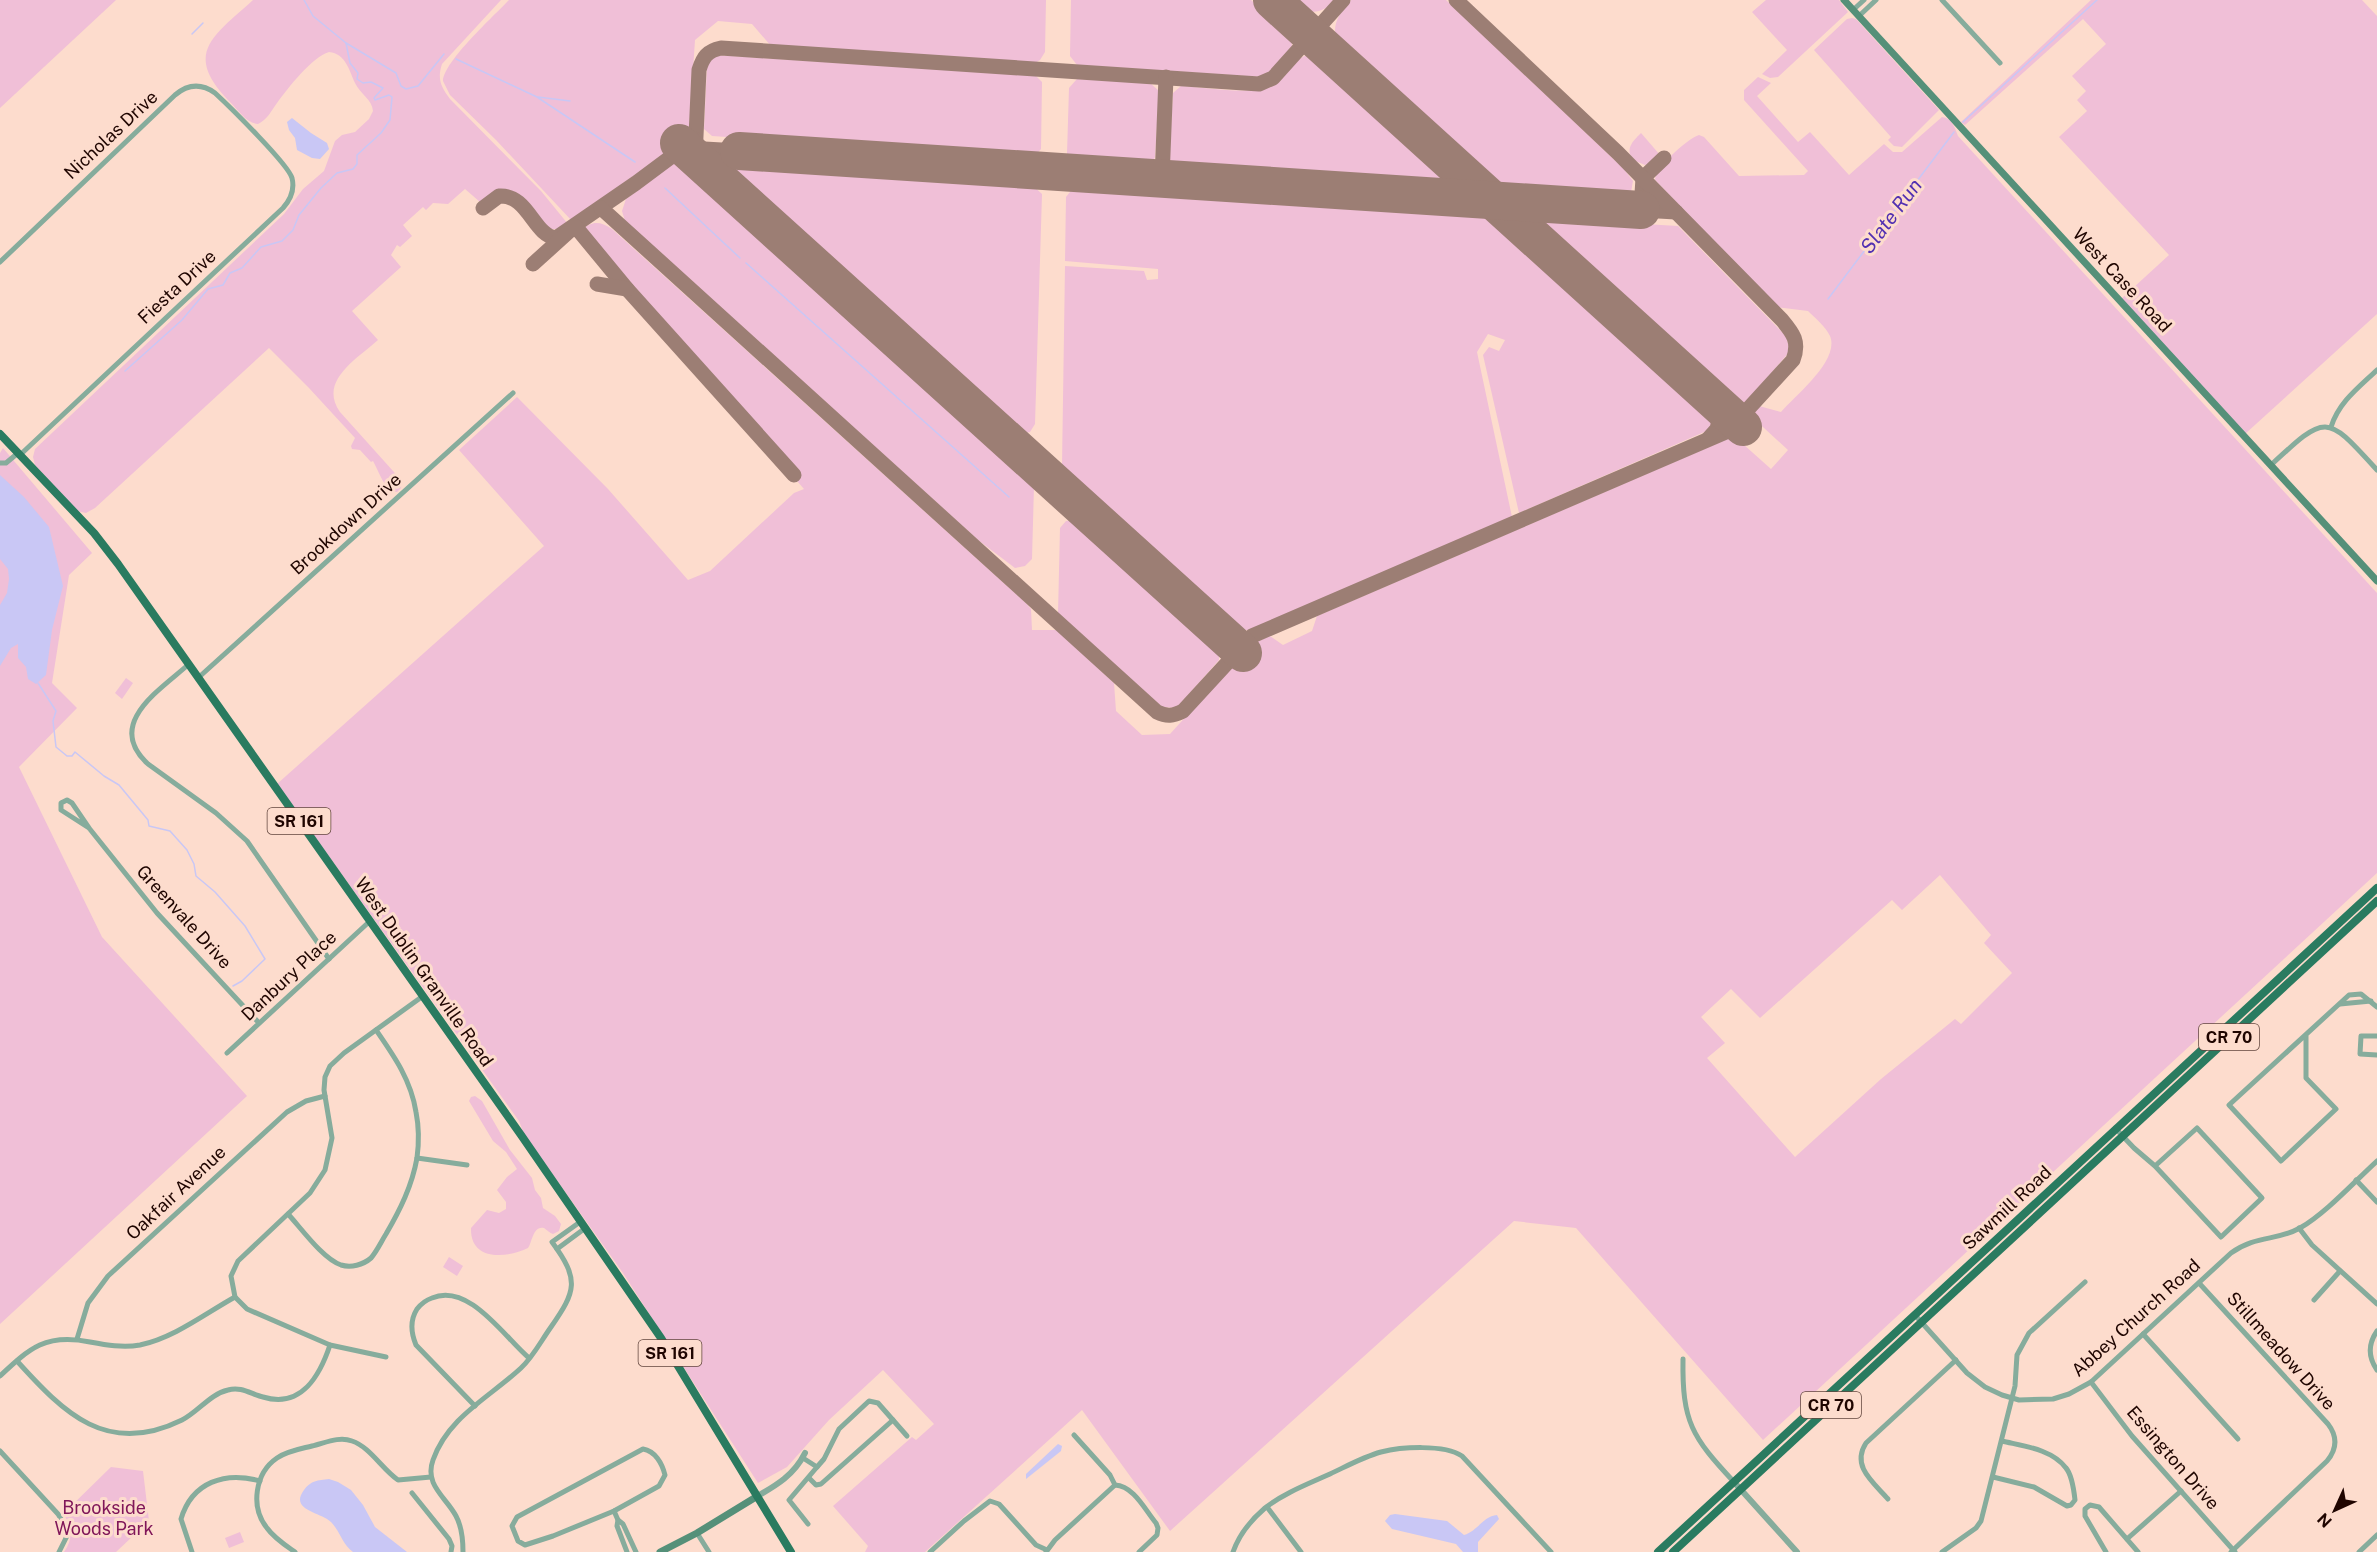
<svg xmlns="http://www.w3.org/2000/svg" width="2377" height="1552" font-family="'Public Sans',sans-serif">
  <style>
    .green { fill: #f0bfd7; fill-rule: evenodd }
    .water { fill: #c9c7f5 }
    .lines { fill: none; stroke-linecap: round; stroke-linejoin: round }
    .stream { stroke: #c9c7f5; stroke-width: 1.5 }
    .taxiway { stroke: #9c7e74; stroke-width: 15 }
    .runway { stroke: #9c7e74; stroke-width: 38 }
    .minor { stroke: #86ac9c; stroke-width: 5 }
    .tertiary { stroke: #86ac9c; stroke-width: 6 }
    .secondary { stroke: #559079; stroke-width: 7 }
    .primary { stroke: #2a7b60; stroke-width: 8 }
    .labels { text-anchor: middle; stroke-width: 6; stroke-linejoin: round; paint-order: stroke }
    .shield { fill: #fddccd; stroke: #62463e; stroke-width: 1.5 }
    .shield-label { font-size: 16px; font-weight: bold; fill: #1f0500 }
    .street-label { font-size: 18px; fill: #1f0500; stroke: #fddccd }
    .park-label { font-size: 18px; fill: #801659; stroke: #fddccd }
    .water-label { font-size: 20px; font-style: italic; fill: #5230b2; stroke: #fddccd }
  </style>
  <rect width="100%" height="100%" fill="#fddccd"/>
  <g class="green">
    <path d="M0,0h116l-116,108z"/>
    <path d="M253,0h248l-59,64c-5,15 -1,23 8,35l91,92 27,33 -9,5h-8c-14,-11 -30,-43 -51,-39 -8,2 -13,9 -20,12l-15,-13 -17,15 -15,-1 -7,7 -3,-3 -20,18 9,11 -12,11 -3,-2 -6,10 10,12 -49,44 26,29c-21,19 -60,41 -38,72l62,69 -1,7 -4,4 -7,-1c-8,-9 -12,-21 -17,-30l-2,1 -11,-12 -8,-1 -1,-3 4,-8 -46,-50 -40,-40 -174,160 -9,5 -9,-2 -42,-46 -2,-8 2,-8 249,-235 19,-25 21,-18 11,-30 7,-6 13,-3 14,-13 4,-8c-1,-12 -13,-17 -18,-28 -6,-13 -9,-29 -26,-31 -17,5 -41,36 -52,51 -6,8 -9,16 -19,21 -12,-1 -20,-14 -28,-22 -49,-49 -15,-67 23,-102z"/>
    <path d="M509,0h537l-1,52 -5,8 -5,3 -264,-17 -19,-22 -34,-3 -23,19 -6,90 -3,6 -17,15 -97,70 -76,-81 -46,-45 -7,-14c1,-20 51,-65 66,-81z"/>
    <path d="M1071,0h180l40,36 1,10 -20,24 -12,7 -183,-12 -7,-9z"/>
    <path d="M1290,0h45c-15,17 -30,14 -45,0z"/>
    <path d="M1351,0h95l178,169 9,12 -2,11 -11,5 -115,-8 -9,-3 -159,-143c-6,-19 2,-29 14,-43z"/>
    <path d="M1766,0h73l9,12 -70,65 -8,1 -8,-4 25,-24 -35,-38z"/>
    <path d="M2091,0h271l15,16v298l-132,120 -124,-135 48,-44 -110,-118 28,-26 -10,-11 9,-9 -14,-15 34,-32 -23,-25 -118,106 -4,-3z"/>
    <path d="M1852,18l4,1 83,91 -37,37 -8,-1 -6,-6 3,-3 -77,-87 33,-31z"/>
    <path d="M715,55l320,20 7,7 -1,67 -7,8 -322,-21 -8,-7 3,-63z"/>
    <path d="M1307,55h5l137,123 -7,7 -266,-18 -7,-9 4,-65 8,-7c23,1 77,11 95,-2 11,-8 17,-24 31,-29z"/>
    <path d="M1758,77l13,6 -14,13 41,46 12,-10 39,43 35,-31 9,8h9l40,-35c10,1 13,11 16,19l419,457v280l-614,567 -187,-212 -62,-7 -344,310 -88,-121 -157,142h-60l3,-6 -35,-40 79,-69 4,3 18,-16 -51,-54 -54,50 -42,47 -29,16 -135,-210 -99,-139 -5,-13 -242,-337 267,-238 -85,-96 58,-53 91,92 80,91 22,-9 84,-78 10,-4 -221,-252 -2,-7c12,-9 18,-9 31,-1l414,374 5,6 1,21h25l57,53 2,28 26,24 28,-1 82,-90 18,-8 13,9 29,-14 5,-15 417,-180 37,33 17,-19 -37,-34 8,-10 22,6c15,-17 59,-52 49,-76 -4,-9 -15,-18 -22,-25l-31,-4 -122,-127c0,-12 32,-41 44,-45l5,2 35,39 65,-1 4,-4 -64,-71v-10zM1940,875l51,60 -7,8 28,30 -51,51 -6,-5 -74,60 -86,78 -88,-99 18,-15 -24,-26 30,-28 29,29 132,-118 10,10z"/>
    <path d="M1077,79l73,4 9,8 -4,66 -3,6 -8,3 -68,-4 -9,-8 2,-66z"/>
    <path d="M1641,133l19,22 -9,8 -6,2 -12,-5c-8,-11 -1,-18 8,-27z"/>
    <path d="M675,162l8,1 346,313 5,10 -2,73 -7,7 -10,2 -37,-28 -353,-319 -3,-10 4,-12z"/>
    <path d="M736,164l293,18 13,12 -7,230 -5,8 -8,2 -6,-5 -286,-259z"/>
    <path d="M1074,187l412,26 226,202 -1,14 -192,84 -36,-158 6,-8 10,4 6,-11 -17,-6 -11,18 35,165 -261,114 -18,-4 -166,-151 -5,-10 3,-200 79,5 3,9 11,-1v-10l-93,-8 1,-64z"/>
    <path d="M1543,218l135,8 108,110 4,15 -43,51h-12l-196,-178z"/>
    <path d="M3,448l89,105 -23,22 -17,108 25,25 -58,59 83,170 145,159 -247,228v-871z"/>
    <path d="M1075,520l144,130v10l-42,48 -15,-1 -104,-93 2,-86 6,-7z"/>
    <path d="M126,678l7,5 -11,16 -7,-6z"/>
    <path d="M475,1096l7,5 28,49 22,28 3,12 6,8 2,10 12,8 6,8 -2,7 -6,3c-3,-1 -6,-4 -9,-6 -11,-3 -12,15 -16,20 -21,10 -58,14 -57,-20l16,-18 12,3 7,-4v-7l-9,-12 10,-13 10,-8 -11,-17 -13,-11 -24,-40 2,-4z"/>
    <path d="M449,1257l14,9 -6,10 -14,-9z"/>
    <path d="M111,1467l32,4 6,50 -33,31h-52c9,-13 9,-26 -1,-38z"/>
    <path d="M240,1532l4,10 -15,6 -4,-10z"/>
  </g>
  <g class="water">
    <path d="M292,118l19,15 16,10 2,6 -9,10 -8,-1 -15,-8 -2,-12 -6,-8 -2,-8z"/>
    <path d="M0,475l24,22 25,30 14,59 -11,44 -6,45 -10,9 -8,-5 -2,-12 -8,-9v-14l-7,4 -11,18v-61l7,-12 2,-14 -1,-10 -8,-10z"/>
    <path d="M1058,1444l4,2 -1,5 -35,28v-5z"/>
    <path d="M329,1479l9,3 13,8 12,15 12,22 32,25h-54c-11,-8 -13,-21 -22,-30 -11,-10 -42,-12 -27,-32 6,-9 14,-10 25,-11z"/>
    <path d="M1395,1514l52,7 17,14c14,-4 19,-19 33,-20l2,4 -21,23v10h-15l-7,-8 -64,-15 -7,-8 5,-6z"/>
  </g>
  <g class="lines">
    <g class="stream">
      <path d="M304,0l9,16 33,27 50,30 5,13 5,3 12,-3 26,-32"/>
      <path d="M192,34l11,-11"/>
      <path d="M456,59l81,38 98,65"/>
      <path d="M538,97l32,4"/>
      <path d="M1963,122l134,-122"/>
      <path d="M665,188l75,70"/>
      <path d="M746,263l263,234"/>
      <path d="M1828,299l126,-167"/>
      <path d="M125,371l57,-51 26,-31 15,-4 7,-12 12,-5 19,-21 21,-6 11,-11 6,-15 22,-27 16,-15 16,-4 4,-5v-9l24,-22 9,-13 2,-23 -3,-2 -14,5 -1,-2 9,-10 -12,-6 -8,1 -6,-4 1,-6 -8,-10 -4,-20"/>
      <path d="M38,683l18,28 -3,10 3,26 11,9h5l3,-4 29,24 15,9 29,35 1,6 21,5 17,19 7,14 2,12 19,16 30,34 20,33 -23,22 -9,5"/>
    </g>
    <g class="taxiway">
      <path d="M687,148l52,3"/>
      <path d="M695,158l4,-88c4,-13 8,-19 22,-22l538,36 14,-6 70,-78"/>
      <path d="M1664,158l-21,20 -2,32 35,2"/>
      <path d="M1162,179l4,-102"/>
      <path d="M483,208l16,-12c29,-2 35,40 57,42l80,-55 59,-44"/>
      <path d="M601,208l556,504c10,5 16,4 26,-1l69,-75 476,-205 65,-71c7,-18 0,-27 -11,-40l-164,-167 -162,-153"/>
      <path d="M533,264l42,-38 52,63 167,186"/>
      <path d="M597,284l30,5"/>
      <path d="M1708,439l9,-10 5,-21"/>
    </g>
    <g class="runway">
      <path d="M1272,0l471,427"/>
      <path d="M679,143l564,510"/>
      <path d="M739,151l902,59"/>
    </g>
    <g class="minor">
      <path d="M1942,0l58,63"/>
      <path d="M1853,10l11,-10"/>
      <path d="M1859,16l17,-16"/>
      <path d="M0,262l175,-167c13,-11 26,-12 40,-2 14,13 73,71 77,85 3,12 -1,21 -9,30l-263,247"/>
      <path d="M2331,427c8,-25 27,-39 46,-57"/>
      <path d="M0,463h6l12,-10"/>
      <path d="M2271,465c56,-52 55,-51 106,5"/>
      <path d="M189,664c-29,26 -85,60 -41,100l68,49 31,28 82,118"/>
      <path d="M198,678l315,-285"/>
      <path d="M89,828l-17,-25 -5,-3 -6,3v7l28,18 68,85 102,110"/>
      <path d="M2340,1004l31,-3"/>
      <path d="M2306,1035v43l30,31 -55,52 -52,-56 120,-110 12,-1 16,13"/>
      <path d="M2377,1036h-16l-1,18 17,1"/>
      <path d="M227,1053l143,-132"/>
      <path d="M2115,1128l19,20 21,18 66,71 41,-39 -65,-70 -42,38"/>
      <path d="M417,1158l50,7"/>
      <path d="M2356,1180l21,22"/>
      <path d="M288,1214c13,14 35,45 53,51 10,3 22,0 30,-7 6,-7 10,-16 15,-24 14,-24 26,-48 31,-76 2,-15 2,-31 -1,-46 -5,-32 -22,-56 -40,-82"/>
      <path d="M2299,1228l13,17 65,59"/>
      <path d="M557,1249l27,-20"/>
      <path d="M2199,1283l129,141c10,13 9,25 -1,37l-96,91"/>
      <path d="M2314,1300l26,-29"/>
      <path d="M1914,1314l53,59 18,14 17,8 17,5 34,-1 16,-5 22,-12 140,-129c25,-18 46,-12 69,-25 25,-14 55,-47 77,-67"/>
      <path d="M2377,1331c-9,13 -9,26 0,39"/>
      <path d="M2143,1334l95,105"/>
      <path d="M77,1339l11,-36 20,-27 179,-164 19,-11 19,-5"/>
      <path d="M386,1357l-56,-12 -83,-36 -12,-12 -4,-21 7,-15 72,-68 15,-23 7,-32 -8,-48 1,-13 5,-11 14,-13 79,-57"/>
      <path d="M1683,1359c-1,63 9,78 51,123"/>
      <path d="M17,1361c47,52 90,96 165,59 16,-8 28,-26 46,-30 13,-4 23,4 35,7 39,12 57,-22 67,-52"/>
      <path d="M0,1376c30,-28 46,-43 90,-34 16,3 33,6 50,3 34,-7 66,-32 95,-48"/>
      <path d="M2091,1382l41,54 103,116"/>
      <path d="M475,1406l-59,-61c-5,-12 -6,-25 1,-36 4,-5 9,-9 15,-11 37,-16 73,40 97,60"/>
      <path d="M1074,1435l36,40 5,10c19,1 30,25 41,38l2,5 -1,7 -18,17"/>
      <path d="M643,1449c12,2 19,14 22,26l-6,11 -45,25 -61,25 -28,9 -7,-4 -6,-15 5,-9z"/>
      <path d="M0,1451l58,63 8,13 1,9 -8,16"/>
      <path d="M803,1458l14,9 -28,33 19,24"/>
      <path d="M817,1467l7,-8 15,-30 30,-28 9,2 29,33"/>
      <path d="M1993,1477l41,10 33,19 4,-1 4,-5c-1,-9 -3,-25 -9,-32 -14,-19 -43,-22 -64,-27"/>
      <path d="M809,1478l7,7 5,-1 72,-64"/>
      <path d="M412,1493l37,46 3,7 -1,6"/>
      <path d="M1888,1499c-15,-17 -37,-33 -22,-56l90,-83"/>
      <path d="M1267,1507l34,45"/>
      <path d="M614,1511l4,9 5,4 13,28"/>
      <path d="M618,1520l-1,6 10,26"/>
      <path d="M697,1533l12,19"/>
      <path d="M2127,1539l54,-48"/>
      <path d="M192,1552l-11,-33c11,-37 44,-48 79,-38"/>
      <path d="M295,1552c-10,-7 -21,-14 -28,-24 -17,-21 -12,-55 10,-70 10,-7 23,-9 35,-12 13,-3 27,-10 40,-5 18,6 30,28 46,39l33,-3"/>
      <path d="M463,1552c0,-12 -1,-25 -7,-36 -10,-19 -32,-31 -23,-56 15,-43 57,-63 88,-92 12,-11 20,-27 30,-41 25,-36 29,-47 1,-85l28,-20"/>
      <path d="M930,1552l34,-31 26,-20 9,3 37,41 11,5"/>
      <path d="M1046,1552l9,-12 60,-55"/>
      <path d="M1233,1552c6,-17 18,-32 32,-44 19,-15 43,-24 65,-34 17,-8 33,-17 51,-22 20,-5 63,-8 81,4l89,96"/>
      <path d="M1942,1552l34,-24 5,-7 34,-135 2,-31 12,-22 56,-51"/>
      <path d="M2106,1552l-21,-36v-7l5,-4 9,2 39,45"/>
      <path d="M2359,1552l18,-17"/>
    </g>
    <g class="tertiary">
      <path d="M1734,1482l63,70"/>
      <path d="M756,1497c21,-12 38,-22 49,-44"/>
    </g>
    <g class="secondary">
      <path d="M1844,0l533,581"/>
      <path d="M660,1552l37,-19 59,-36"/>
    </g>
    <g class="primary">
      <path d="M0,434l94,99 24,31 403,571 140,203 130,214"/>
      <path d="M1658,1552l719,-664"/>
      <path d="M1673,1552l704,-651"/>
    </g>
  </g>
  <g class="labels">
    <g class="shield">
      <rect x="267.5" y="808" width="63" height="26" rx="4.5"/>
      <rect x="2199" y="1024" width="60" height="26" rx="4.5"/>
      <rect x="638.5" y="1340" width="63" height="26" rx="4.5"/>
      <rect x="1801" y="1392" width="60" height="26" rx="4.5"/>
    </g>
    <g class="shield-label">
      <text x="299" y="827">SR 161</text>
      <text x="2229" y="1043">CR 70</text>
      <text x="670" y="1359">SR 161</text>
      <text x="1831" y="1411">CR 70</text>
    </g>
    <g class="street-label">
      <text transform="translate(111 135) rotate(-43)" y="6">Nicholas Drive</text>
      <text transform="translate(2122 280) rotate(47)" y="6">West Case Road</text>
      <text transform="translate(177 287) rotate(-43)" y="6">Fiesta Drive</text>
      <text transform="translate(346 524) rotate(-42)" y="6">Brookdown Drive</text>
      <text transform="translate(184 917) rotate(48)" y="6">Greenvale Drive</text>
      <text transform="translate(424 972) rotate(55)" y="6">West Dublin Granville Road</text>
      <text transform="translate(289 976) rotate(-43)" y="6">Danbury Place</text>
      <text transform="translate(176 1193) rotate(-43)" y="6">Oakfair Avenue</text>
      <text transform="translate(2007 1208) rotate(-43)" y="6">Sawmill Road</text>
      <text transform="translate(2136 1318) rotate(-42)" y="6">Abbey Church Road</text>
      <text transform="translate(2281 1351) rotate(48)" y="6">Stillmeadow Drive</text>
      <text transform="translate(2173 1458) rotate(49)" y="6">Essington Drive</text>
    </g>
    <g class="park-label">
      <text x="104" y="1514">Brookside<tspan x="104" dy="21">Woods Park</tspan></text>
    </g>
    <g class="water-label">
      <text transform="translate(1891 216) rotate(-53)" y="7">Slate Run</text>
    </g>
  </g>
  <g transform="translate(2335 1510) rotate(225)" stroke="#fddccd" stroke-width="4.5" paint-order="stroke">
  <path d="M0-4.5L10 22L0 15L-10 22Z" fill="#1f0500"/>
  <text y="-9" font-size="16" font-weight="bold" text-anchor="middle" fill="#1f0500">N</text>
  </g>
</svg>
